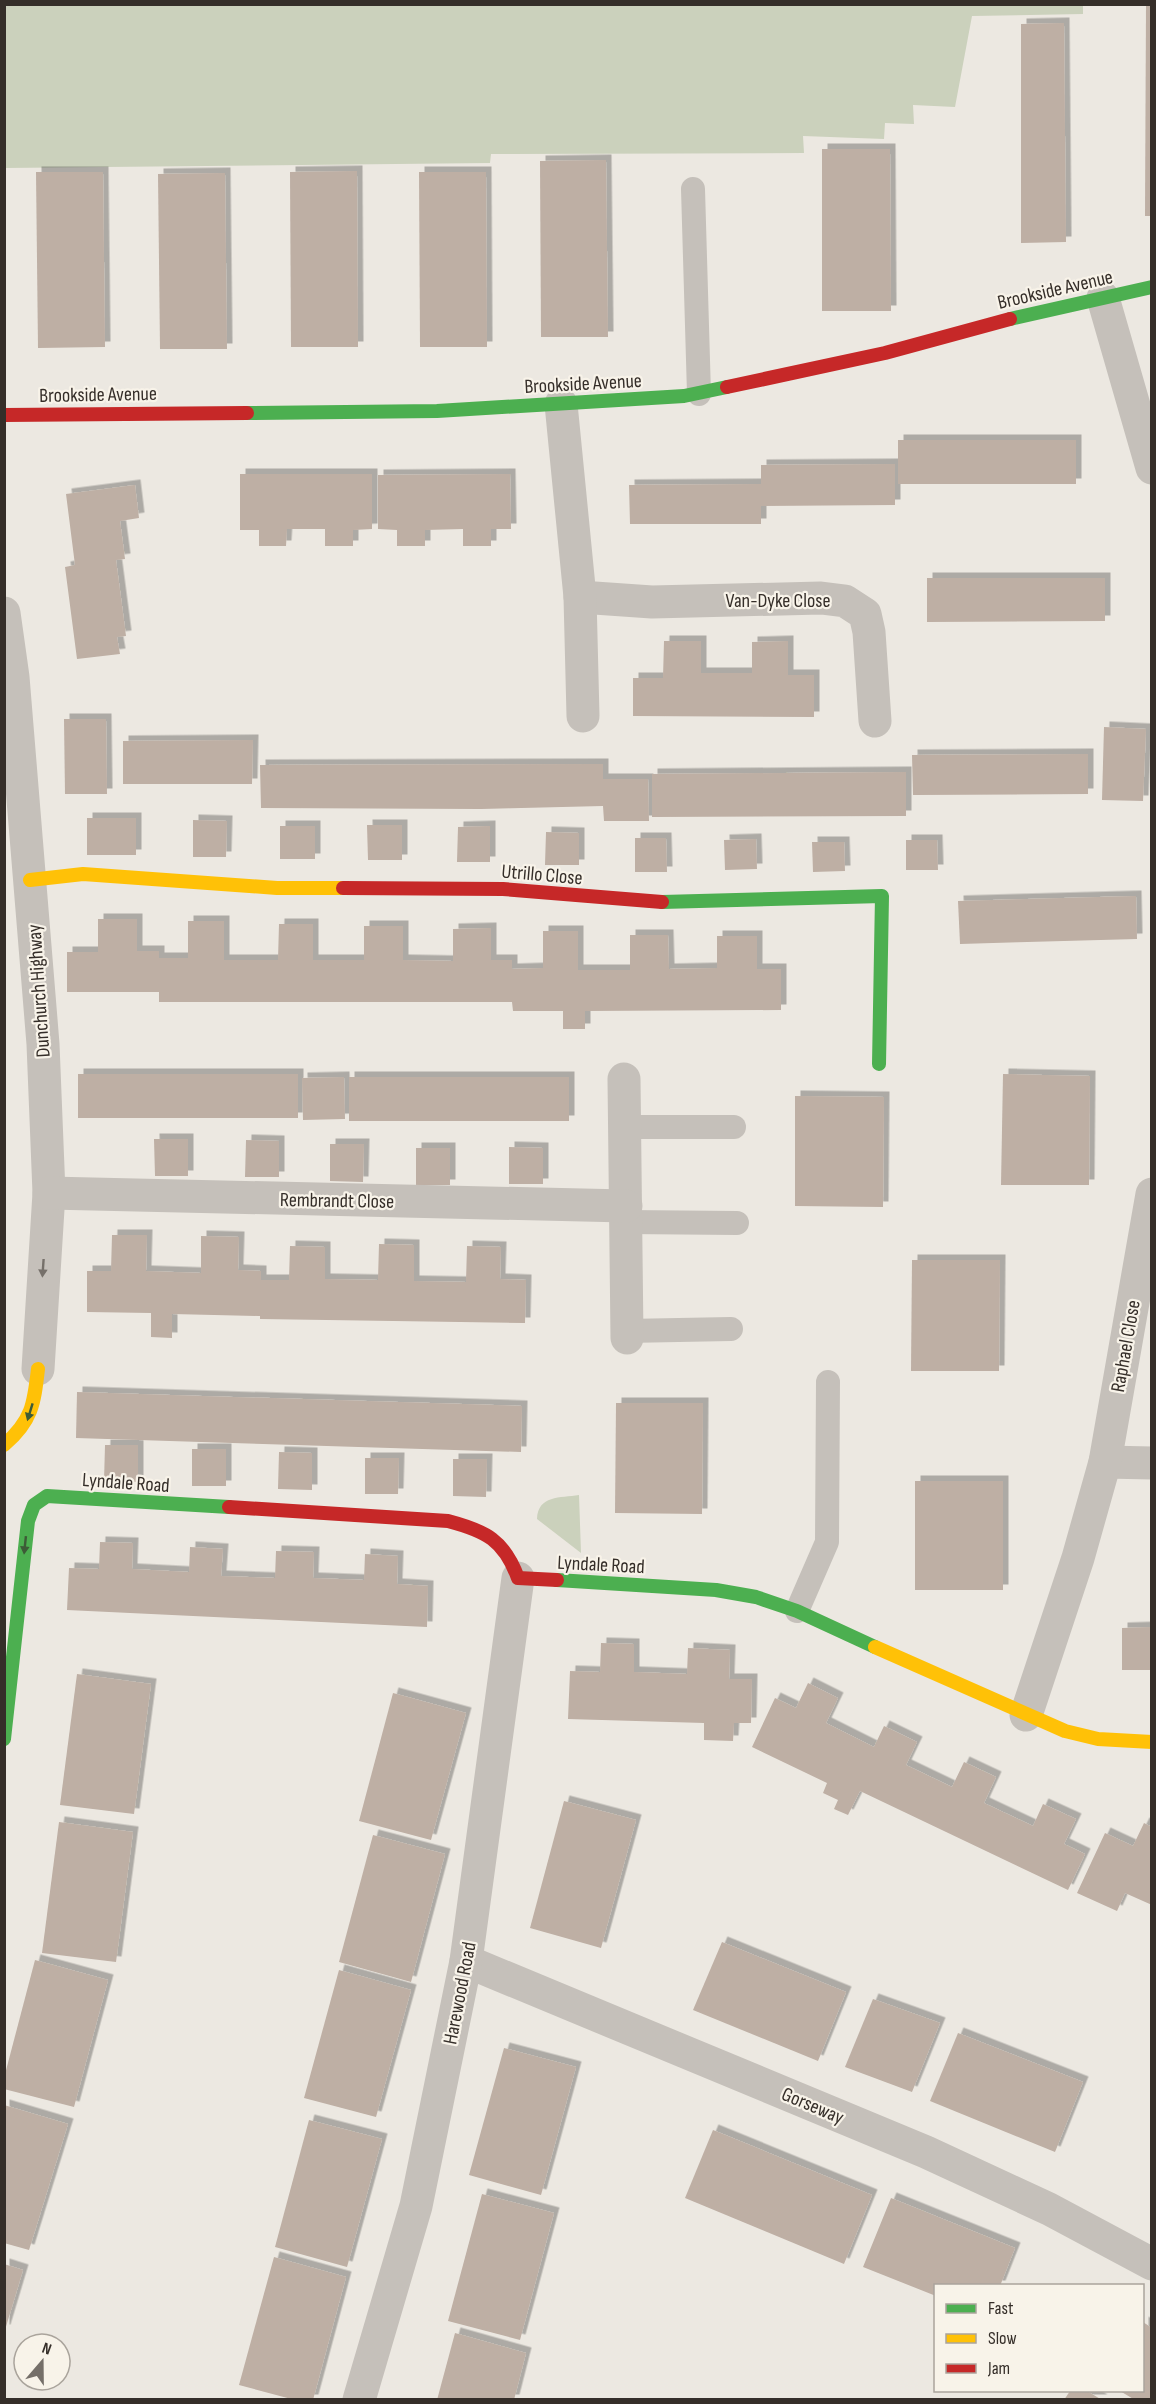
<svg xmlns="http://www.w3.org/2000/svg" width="1156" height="2404" font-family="'Sofia Sans Condensed',sans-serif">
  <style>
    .green { fill: #cbd1bc }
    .building { fill: #beafa4; filter: url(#shadow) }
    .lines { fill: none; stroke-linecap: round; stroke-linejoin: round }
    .lane { stroke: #c5c0ba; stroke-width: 24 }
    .street { stroke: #c5c0ba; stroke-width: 33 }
    .fast { stroke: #4caf50; stroke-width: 14 }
    .slow { stroke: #ffc107; stroke-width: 14 }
    .jam { stroke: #c62828; stroke-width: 14 }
    .oneway { fill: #76706a }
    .oneway2 { fill: #3d5b37 }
    .labels { text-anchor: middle; stroke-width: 4.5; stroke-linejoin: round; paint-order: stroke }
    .street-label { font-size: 20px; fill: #352e29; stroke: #f8f3e9 }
  </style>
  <defs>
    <filter id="shadow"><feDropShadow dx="5.5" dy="-5.5" stdDeviation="0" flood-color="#0004"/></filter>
  </defs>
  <rect width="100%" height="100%" fill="#ece8e1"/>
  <g class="green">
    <path d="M1083,5v9l-111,2 -17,91 -42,-2 1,19 -29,-1 -1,16 -81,-3 1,17 -313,1 -1,9 -485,5v-163z"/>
    <path d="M579,1495l2,58 -44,-34c1,-24 23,-21 42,-24z"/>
  </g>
  <g class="building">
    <path d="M1146,4h6v212h-7z"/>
    <path d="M1064,23l2,219 -45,1v-219z"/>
    <path d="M822,149h68l1,162h-69z"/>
    <path d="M606,160l2,177h-67l-1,-176z"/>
    <path d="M357,171l1,176h-67l-1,-175z"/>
    <path d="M36,172h67l2,175 -67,1z"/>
    <path d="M419,172h67l1,175h-67z"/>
    <path d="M225,173l2,176h-67l-2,-175z"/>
    <rect x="898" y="440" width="178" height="44"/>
    <path d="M895,464v41l-134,1v18h-131l-1,-39 132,-1v-19z"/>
    <path d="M240,474h132v55l-19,1v16h-28v-17h-38l-1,17h-27v-16h-19z"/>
    <path d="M510,474l1,55h-20v17h-28v-17l-38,1v16h-28v-16l-19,-1v-54z"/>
    <path d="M135,485l4,33 -19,3 5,38 -9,1 10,76 -9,1 3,17 -43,5 -12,-92 10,-2 -9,-71z"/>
    <path d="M927,578h178v43l-178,1z"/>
    <path d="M664,641h37v32h51v-31l36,-1v34h26v42l-181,-1v-38h30z"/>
    <path d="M64,719h42l1,75h-42z"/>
    <path d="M1104,727l42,2 -3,72 -41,-1z"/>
    <path d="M253,740l-1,44h-129v-43z"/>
    <path d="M1088,754v40l-175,1 -1,-40z"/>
    <path d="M603,764v15h45l1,42h-45l-1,-15 -122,3 -220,-1 -1,-43z"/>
    <path d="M906,772v44l-254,1v-43z"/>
    <rect x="87" y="818" width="49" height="37"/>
    <path d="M193,820l34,1 -1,36h-33z"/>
    <path d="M367,825h35v35h-34z"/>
    <rect x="280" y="826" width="35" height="33"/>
    <path d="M490,826v36h-33l1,-35z"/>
    <path d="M546,832l33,1v32h-34z"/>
    <path d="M635,838h31l1,34h-32z"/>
    <path d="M756,839l1,30 -32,1 -1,-30z"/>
    <path d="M906,840h31l1,30h-32z"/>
    <path d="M812,842h32l1,29 -32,1z"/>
    <path d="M1136,896l1,43 -177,5 -2,-43z"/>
    <path d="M98,919h39v32h22v7h29v-37h36v39h54l1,-36h34v36h51v-34h39v34l50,1v-32l38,-1v32h21v9l31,-1v-37h35v39h52v-35h38l1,34 48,-1v-32h40v33h24v41l-196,1v18h-22v-18h-50l-1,-9h-353v-10h-92v-40h31z"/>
    <rect x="78" y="1074" width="220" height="44"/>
    <path d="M1003,1074l87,2 -1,109h-88z"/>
    <path d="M344,1077l1,42 -42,1 -1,-42z"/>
    <rect x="349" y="1077" width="220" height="44"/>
    <path d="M795,1096l89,1 -1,110 -88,-1z"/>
    <path d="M154,1139h34v37h-33z"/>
    <path d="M246,1140l33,1v36h-34z"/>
    <path d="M330,1144h34l-1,38 -33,-1z"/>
    <path d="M509,1147l34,1v36h-34z"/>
    <rect x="416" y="1148" width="34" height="37"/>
    <path d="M112,1235h35l-1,36 55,2v-37l38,1 -1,33 23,1v9h28l1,-34 35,1v32l53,1 1,-36 35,1v36l52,1 1,-36 34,1 -1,32 26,1 -1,43 -265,-4v-3l-88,-2v24l-21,-1v-24l-64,-1v-41h24z"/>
    <path d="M912,1260h88l-1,111h-88z"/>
    <path d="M77,1392l445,14 -1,46 -445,-14z"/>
    <path d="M616,1403h87l-1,111 -87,-1z"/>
    <path d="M105,1445h33v37h-34z"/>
    <rect x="192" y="1449" width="34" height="37"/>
    <path d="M279,1452l33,1v37l-34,-1z"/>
    <path d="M365,1458h34l-1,36h-33z"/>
    <path d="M453,1459h34l-1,38 -33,-1z"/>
    <rect x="915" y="1481" width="88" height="109"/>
    <path d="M100,1542l33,1 -1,26 57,3 1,-25 33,2 -2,27 54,2 1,-27 38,1 -1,26 51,2 1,-26 33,2 -1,28 31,2 -1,41 -360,-17 2,-42 30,1z"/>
    <path d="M1152,1627v43h-30v-42z"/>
    <path d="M601,1643l33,1v28l53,2 1,-26 42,2 -1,29h23l-1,44h-17l-1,18 -29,-1v-17l-136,-4 2,-48 30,1z"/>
    <path d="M77,1674l74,10 -17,130 -74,-9z"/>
    <path d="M808,1683l30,15 -12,25 48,24 10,-21 33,16 -11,23 46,22 12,-25 32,15 -12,26 49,23 10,-22 33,15 -12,25 21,10 -17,36 -208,-99 -12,24 -14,-6 4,-9 -15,-7 4,-10 -75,-36 23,-49 21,10z"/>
    <path d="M393,1693l73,20 -35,127 -72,-19z"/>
    <path d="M564,1801l72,19 -35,128 -71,-20z"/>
    <path d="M59,1822l74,10 -17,130 -74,-9z"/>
    <path d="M1144,1823l8,4v78l-27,-12 -8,18 -40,-18 28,-60 28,13z"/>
    <path d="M373,1835l72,19 -34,128 -72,-20z"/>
    <path d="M722,1942l124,50 -28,69 -125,-51z"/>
    <path d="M35,1960l73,20 -34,127 -70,-18v-11z"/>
    <path d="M339,1970l72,20 -35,127 -72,-19z"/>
    <path d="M873,1999l67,24 -28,69 -67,-25z"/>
    <path d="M958,2033l125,49 -28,70 -125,-51z"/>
    <path d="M504,2048l72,19 -35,128 -72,-20z"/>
    <path d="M4,2105l64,19 -39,126 -25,-7z"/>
    <path d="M309,2120l73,19 -35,128 -72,-20z"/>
    <path d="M713,2130l159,65 -28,69 -159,-66z"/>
    <path d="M482,2194l72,19 -34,127 -72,-19z"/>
    <path d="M891,2198l124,50 -15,38h-64v10l-73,-29z"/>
    <path d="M274,2257l72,20 -33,123h-18l-56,-15z"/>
    <path d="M4,2264l19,6 -18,60h-1z"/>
    <path d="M1143,2322l9,6v72h-17l-15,-9h23z"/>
    <path d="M455,2333l71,20 -12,47h-77z"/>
    <path d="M1070,2391h17l15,9h-38z"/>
  </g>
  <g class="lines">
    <g class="lane">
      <path d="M693,189l6,205"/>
      <path d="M625,1127h109"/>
      <path d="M626,1222l111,1"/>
      <path d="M626,1331l105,-2"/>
      <path d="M797,1611l30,-69 1,-160"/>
    </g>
    <g class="street">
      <path d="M1103,298l49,170"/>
      <path d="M561,404l19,193 72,5 169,-4 24,3 20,13 4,18 6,89"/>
      <path d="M580,597l3,119"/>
      <path d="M4,613l9,64 30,367 6,149 -11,176"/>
      <path d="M624,1079l3,259"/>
      <path d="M49,1193l577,13"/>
      <path d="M1105,1462l47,1"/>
      <path d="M1026,1715l52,-157 27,-96 47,-268"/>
      <path d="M466,1961l460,191 123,57 103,55"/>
      <path d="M359,2400l57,-194 50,-245 52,-383"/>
    </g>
    <g class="fast">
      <path d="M1010,319l142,-32"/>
      <path d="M247,413l190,-2 247,-15 43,-9"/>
      <path d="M662,902l220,-6 -3,168"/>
      <path d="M557,1580l159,10 40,7 41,14 78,36"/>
      <path d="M4,1739l24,-218 6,-16 13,-9 182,11"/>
    </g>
    <g class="slow">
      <path d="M30,880l53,-6 194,14h66"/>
      <path d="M4,1445c28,-24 30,-41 34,-76"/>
      <path d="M875,1647l190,84 33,8 54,3"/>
    </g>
    <g class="jam">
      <path d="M727,387l158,-34 125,-34"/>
      <path d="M4,415l243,-2"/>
      <path d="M343,888l160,1 159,13"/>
      <path d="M229,1507l219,14c38,10 56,19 70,57l39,2"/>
    </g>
  </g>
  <defs><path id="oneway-solid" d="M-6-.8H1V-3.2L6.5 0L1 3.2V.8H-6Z" transform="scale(1.5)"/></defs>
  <use class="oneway" href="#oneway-solid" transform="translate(43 1268) rotate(94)"/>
  <g class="oneway2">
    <use href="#oneway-solid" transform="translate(30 1412) rotate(107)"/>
    <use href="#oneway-solid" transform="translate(25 1545) rotate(96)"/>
  </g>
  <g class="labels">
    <g class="street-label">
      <text transform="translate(1055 289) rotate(-13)" y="7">Brookside Avenue</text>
      <text transform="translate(583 383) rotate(-3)" y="7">Brookside Avenue</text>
      <text transform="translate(98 394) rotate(-1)" y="7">Brookside Avenue</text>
      <text x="778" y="607">Van-Dyke Close</text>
      <text transform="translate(542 874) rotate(5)" y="7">Utrillo Close</text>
      <text transform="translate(38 991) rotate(-94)" y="7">Dunchurch Highway</text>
      <text transform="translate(337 1200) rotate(1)" y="7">Rembrandt Close</text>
      <text transform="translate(1125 1346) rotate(-80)" y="7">Raphael Close</text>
      <text transform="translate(126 1482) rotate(4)" y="7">Lyndale Road</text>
      <text transform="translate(601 1564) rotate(3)" y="7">Lyndale Road</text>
      <text transform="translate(459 1993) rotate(-79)" y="7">Harewood Road</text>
      <text transform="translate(813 2105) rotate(23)" y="7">Gorseway</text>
    </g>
  </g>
  <rect width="1156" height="2404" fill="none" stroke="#352e29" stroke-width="12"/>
  <rect x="934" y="2284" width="210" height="108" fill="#f8f3e9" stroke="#aaa49c" stroke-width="1.5"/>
  <rect x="946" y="2304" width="30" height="9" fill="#4caf50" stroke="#aaa49c" stroke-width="1.5"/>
  <text x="988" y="2314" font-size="18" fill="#352e29">Fast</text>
  <rect x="946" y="2334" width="30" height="9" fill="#ffc107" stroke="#aaa49c" stroke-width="1.5"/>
  <text x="988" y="2344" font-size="18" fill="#352e29">Slow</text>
  <rect x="946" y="2364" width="30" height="9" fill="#c62828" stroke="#aaa49c" stroke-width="1.5"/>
  <text x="988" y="2374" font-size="18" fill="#352e29">Jam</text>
  <g transform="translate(42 2362) rotate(20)"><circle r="28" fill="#f8f3e9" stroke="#aaa49c" stroke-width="1.5"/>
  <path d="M0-4.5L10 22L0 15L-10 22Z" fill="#756f69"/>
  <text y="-9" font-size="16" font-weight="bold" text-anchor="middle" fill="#352e29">N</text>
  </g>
</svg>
